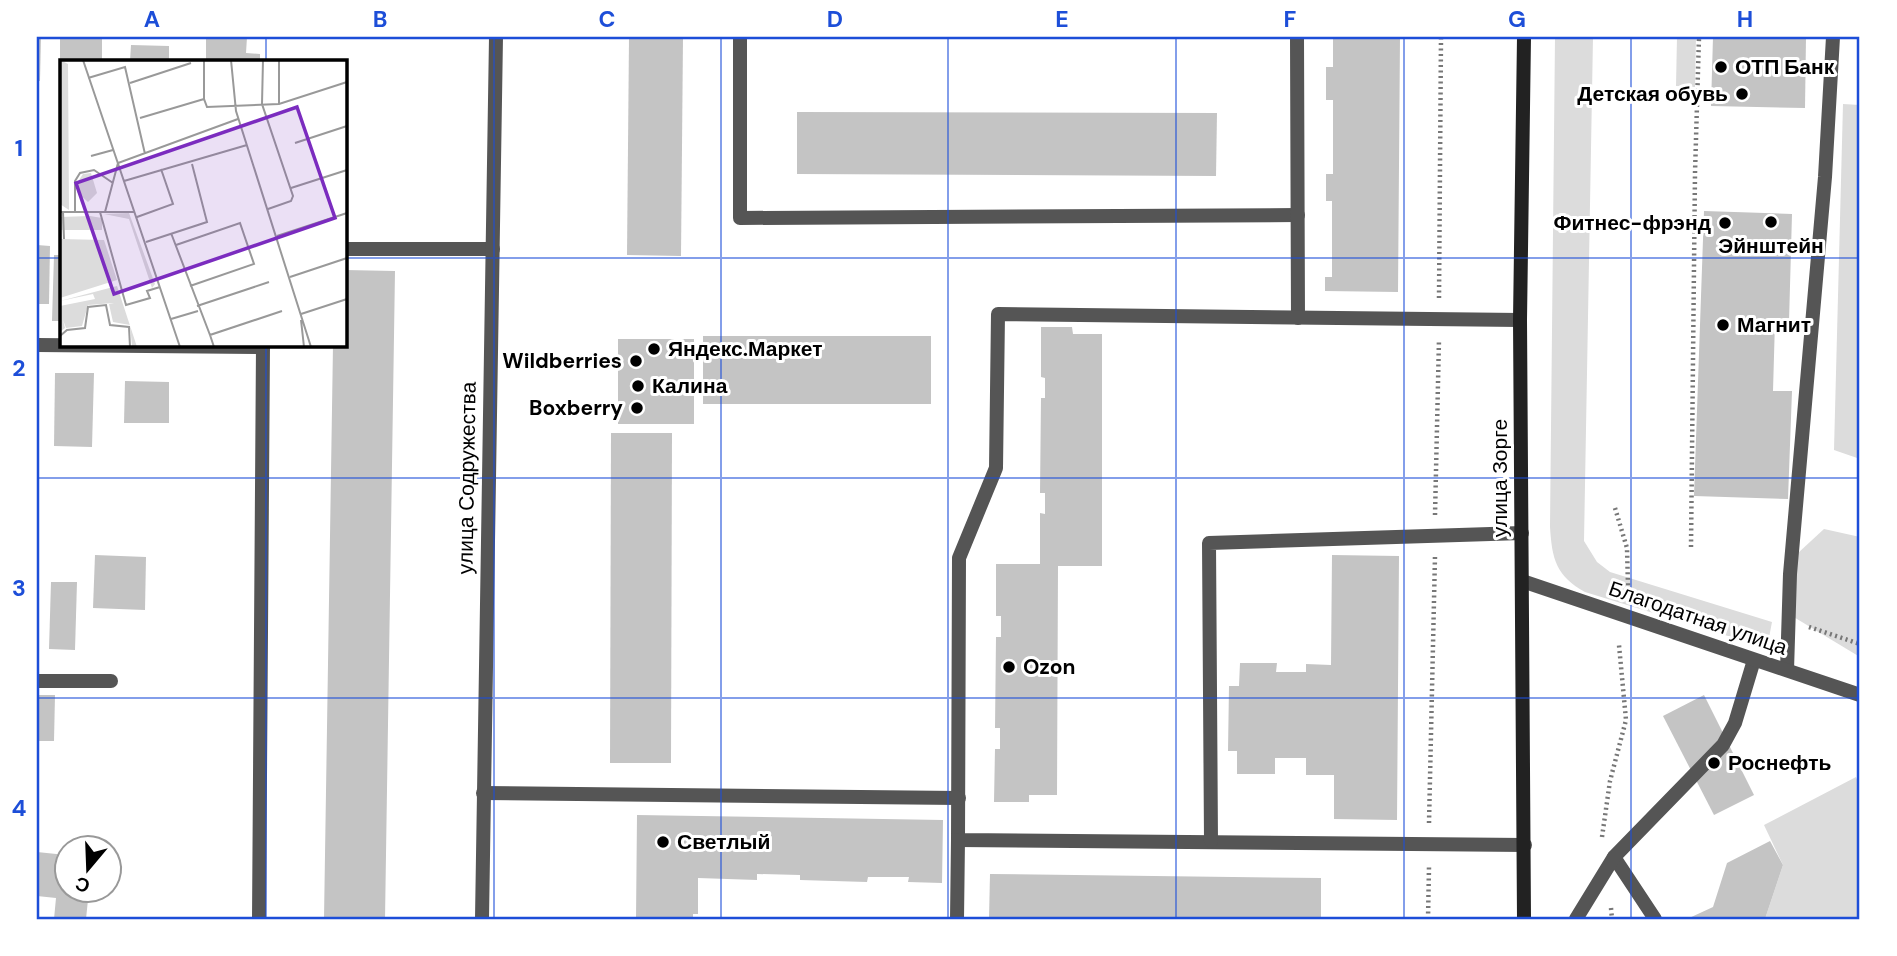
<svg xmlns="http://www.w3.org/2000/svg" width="1897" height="956" font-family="'DM Sans',sans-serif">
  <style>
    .green { fill: #dcdcdc }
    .building { fill: #c4c4c4 }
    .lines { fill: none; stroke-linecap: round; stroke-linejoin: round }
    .path { stroke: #777; stroke-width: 4.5; stroke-dasharray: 2 3.5; stroke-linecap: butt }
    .service { stroke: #555; stroke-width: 14 }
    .minor { stroke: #555; stroke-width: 14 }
    .tertiary { stroke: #555; stroke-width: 14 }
    .secondary { stroke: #222; stroke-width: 14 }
    .grid { fill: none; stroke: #1d4ed8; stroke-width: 2; stroke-opacity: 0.55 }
    .poi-dot { fill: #000; stroke: #fff; stroke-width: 2.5 }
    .labels { text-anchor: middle; stroke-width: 6; stroke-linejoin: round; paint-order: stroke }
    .poi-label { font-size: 21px; font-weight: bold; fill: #000; stroke: #fff; text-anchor: start }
    .street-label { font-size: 21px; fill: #000; stroke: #fff }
    .inset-road { fill: none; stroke: #999; stroke-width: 2 }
    .view { fill: #7b2cbf; fill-opacity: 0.15; stroke: #7b2cbf; stroke-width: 3.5 }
    .inset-edge { fill: none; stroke: #000; stroke-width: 3.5 }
    .neatline { fill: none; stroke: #1d4ed8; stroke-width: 2.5 }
    .grid-label { font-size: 23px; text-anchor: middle; font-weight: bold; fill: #1d4ed8 }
  </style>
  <rect width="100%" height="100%" fill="#fff"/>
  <g class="green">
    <path d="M1555,37h38l-9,504 13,21 13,10 162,50 -5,26 -182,-56c-29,-16 -33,-33 -35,-65z"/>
    <path d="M1677,37h19l-1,50 -19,-1z"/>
    <path d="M1843,104l17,1v354l-26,-9z"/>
    <path d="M1824,529l36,8v120l-68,-41 6,-63z"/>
    <path d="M1856,777l4,10v132h-95l18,-54 -19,-40z"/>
  </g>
  <g class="building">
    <path d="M37,37h4l-1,44h-3z"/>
    <rect x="60" y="37" width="42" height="24"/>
    <path d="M206,37h41l-1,16 14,1v7h-54z"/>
    <path d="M629,37h54l-2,219 -54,-1z"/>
    <path d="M1333,37h67l-2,255 -73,-1v-14h7v-76h-6v-27h7v-74h-7v-33h7z"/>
    <path d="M1713,37h93l-1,71 -94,-2z"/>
    <path d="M131,45l38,1v15h-39z"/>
    <path d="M797,112l420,1 -1,63 -419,-2z"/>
    <path d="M1704,211l88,3 -3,108 -14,-1 -2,70h19l-4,108 -94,-3z"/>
    <path d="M37,245l13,1 -1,58h-12z"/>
    <path d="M54,255h7v66h-9z"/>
    <path d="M345,270l50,1 -10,648h-61l9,-574h12z"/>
    <path d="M1041,327h31l1,7h29v232h-44l-1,229h-28v7h-35l1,-53h5v-21h-5l1,-91h5v-21h-5v-52h44v-51l5,1v-21h-5l1,-95h4v-20l-4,-1z"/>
    <rect x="703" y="336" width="228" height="68"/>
    <rect x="618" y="339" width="76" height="85"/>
    <path d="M55,373h39l-2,74 -38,-1z"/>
    <path d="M125,381l44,1v41h-45z"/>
    <path d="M611,433h61l-1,330h-61z"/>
    <path d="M95,555l51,2 -1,53 -52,-2z"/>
    <path d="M1332,555l67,1 -2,264 -63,-1v-44h-28v-17h-31v16h-38v-23h-9l1,-65h10l1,-23h37l-1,9h30v-8l25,1z"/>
    <path d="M51,582h26l-2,68 -26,-1z"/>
    <path d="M37,695h18l-1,46h-17z"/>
    <path d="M1704,695l50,100 -40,20 -51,-99z"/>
    <path d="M637,815l306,5 -1,63 -34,-1 1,-5h-41l-1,5 -67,-2v-5l-43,-1v6l-59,-2v36h-5v5h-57z"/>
    <path d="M1770,841l13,24 -18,54h-78l26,-12 14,-44z"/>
    <path d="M37,852l29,3v35h23l-3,29h-32l2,-21 -19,-2z"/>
    <path d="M990,874l331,4v41h-332z"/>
  </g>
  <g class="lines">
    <g class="path">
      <path d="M1439,298l2,-261"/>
      <path d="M1615,508l12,40 1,38"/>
      <path d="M1435,515l4,-176"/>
      <path d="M1691,547l4,-374 4,-136"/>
      <path d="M1809,627l51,17"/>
      <path d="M1429,823l6,-267"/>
      <path d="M1602,837l8,-56 16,-61 -7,-75"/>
      <path d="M1611,908l1,11"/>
      <path d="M1428,919l1,-52"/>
    </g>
    <g class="service">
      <path d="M740,37v181l558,-3"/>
      <path d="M1297,37l1,281"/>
      <path d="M345,249h148"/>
      <path d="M1520,320l-522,-6 -2,154 -37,90 -1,282 567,5"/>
      <path d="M1787,670l3,-96 35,-397 8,-140"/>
      <path d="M483,793l476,5"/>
      <path d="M1211,841l-2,-298 313,-10"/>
      <path d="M1614,857l41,62"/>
      <path d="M259,919l4,-574"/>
      <path d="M957,919l1,-79"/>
      <path d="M1576,919l38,-62 109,-112 12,-22 19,-63"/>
    </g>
    <g class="minor">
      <path d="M37,345l226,2"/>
      <path d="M37,681h74"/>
    </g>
    <g class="tertiary">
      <path d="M1522,581l338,114"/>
      <path d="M482,919l14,-882"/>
    </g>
    <path class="secondary" d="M1524,37l-4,283 4,599"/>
  </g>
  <path class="grid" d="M266,37v24M494,37v882M721,37v882M948,37v882M1176,37v882M1404,37v882M1631,37v882M37,258h24M345,258h1515M266,345v574M37,478h1823M37,698h1823"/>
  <g class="poi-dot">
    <circle cx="1721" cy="67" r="7"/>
    <circle cx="1742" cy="94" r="7"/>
    <circle cx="1771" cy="222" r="7"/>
    <circle cx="1725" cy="223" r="7"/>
    <circle cx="1723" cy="325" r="7"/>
    <circle cx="654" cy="349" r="7"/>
    <circle cx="636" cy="361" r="7"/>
    <circle cx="638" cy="386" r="7"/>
    <circle cx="637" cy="408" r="7"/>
    <circle cx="1009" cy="667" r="7"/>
    <circle cx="1714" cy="763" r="7"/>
    <circle cx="663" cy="842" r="7"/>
  </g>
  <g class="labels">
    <g class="poi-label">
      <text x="1735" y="74">ОТП Банк</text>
      <text x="1728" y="101" text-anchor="end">Детская обувь</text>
      <text x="1711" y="230" text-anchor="end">Фитнес-фрэнд</text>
      <text x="1771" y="253" text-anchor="middle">Эйнштейн</text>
      <text x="1737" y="332">Магнит</text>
      <text x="668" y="356">Яндекс.Маркет</text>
      <text x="622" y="368" text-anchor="end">Wildberries</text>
      <text x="652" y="393">Калина</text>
      <text x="623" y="415" text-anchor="end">Boxberry</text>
      <text x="1023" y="674">Ozon</text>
      <text x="1728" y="770">Роснефть</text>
      <text x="677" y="849">Светлый</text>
    </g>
    <g class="street-label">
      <text transform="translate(467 478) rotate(-89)" y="7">улица Содружества</text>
      <text transform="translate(1500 478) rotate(-90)" y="7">улица Зорге</text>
      <text transform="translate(1698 618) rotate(19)" y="7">Благодатная улица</text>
    </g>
  </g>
  <g transform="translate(60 60)">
    <rect width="287" height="287" fill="#fff"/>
    <path d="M0,0l8,4 1,146 -9,-6zM31,113l6,20 -9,9 -11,-10v-9l6,-9zM69,153l26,71 -3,4 -23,-69 -25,-5zM30,156l12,2v12h-42v-13zM0,179l44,1 13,40 -57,18zM57,226l20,61 -5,-1 -2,-21 -17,-3 -4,-18 5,-1 -26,2 -6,21 -16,2 -3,-8 2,8 -5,4v-26l35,-7 -2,-5 -33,7z" fill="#dcdcdc"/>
    <path class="inset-road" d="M23,0l97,287M144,0v39M171,0l5,51 75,236M203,0l-1,44 31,92 -2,5 -23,8M28,18l37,-11 20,87M70,23l61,-20M219,44v-44M80,58l64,-19 3,8 72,-3 68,-22M235,83l52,-17M31,96l22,-6M64,121l123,-36M231,128l56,-18M0,152h75M3,152l1,27M15,152v-31l5,-8 14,-3 19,13M40,152l26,93 24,-7 -3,-7 13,-4M45,152l13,-49 120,-44M77,157l36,-13 -12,-35M111,173l39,102M217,176l70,-23M86,182l61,-20 -15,-58M116,185l64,-22 14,41 -64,22M230,217l57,-19M137,246l72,-24M241,254l46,-15M111,259l27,-8M241,260l3,27M0,276l7,-6 18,-2 3,-21 18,-2 4,20 19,2 1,20M154,287l-4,-12 72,-24"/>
    <path class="view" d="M237,47l38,111 -221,76 -38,-111z"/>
    <rect width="287" height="287" class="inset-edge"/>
  </g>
  <rect width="1897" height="956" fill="none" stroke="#ffffff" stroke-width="77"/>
  <g transform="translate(88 869) rotate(199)"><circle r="33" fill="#ffffff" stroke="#999999" stroke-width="2"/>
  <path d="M0-5L12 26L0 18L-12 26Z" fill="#000000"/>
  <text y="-10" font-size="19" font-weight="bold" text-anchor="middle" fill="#000000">С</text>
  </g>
  <rect x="38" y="38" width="1820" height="880" class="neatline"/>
  <g class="grid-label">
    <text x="152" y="27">A</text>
    <text x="380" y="27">B</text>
    <text x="607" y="27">C</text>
    <text x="835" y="27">D</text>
    <text x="1062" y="27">E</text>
    <text x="1290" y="27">F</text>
    <text x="1517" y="27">G</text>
    <text x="1745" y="27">H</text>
    <text x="19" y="156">1</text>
    <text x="19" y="376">2</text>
    <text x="19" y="596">3</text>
    <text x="19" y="816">4</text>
  </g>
</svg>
